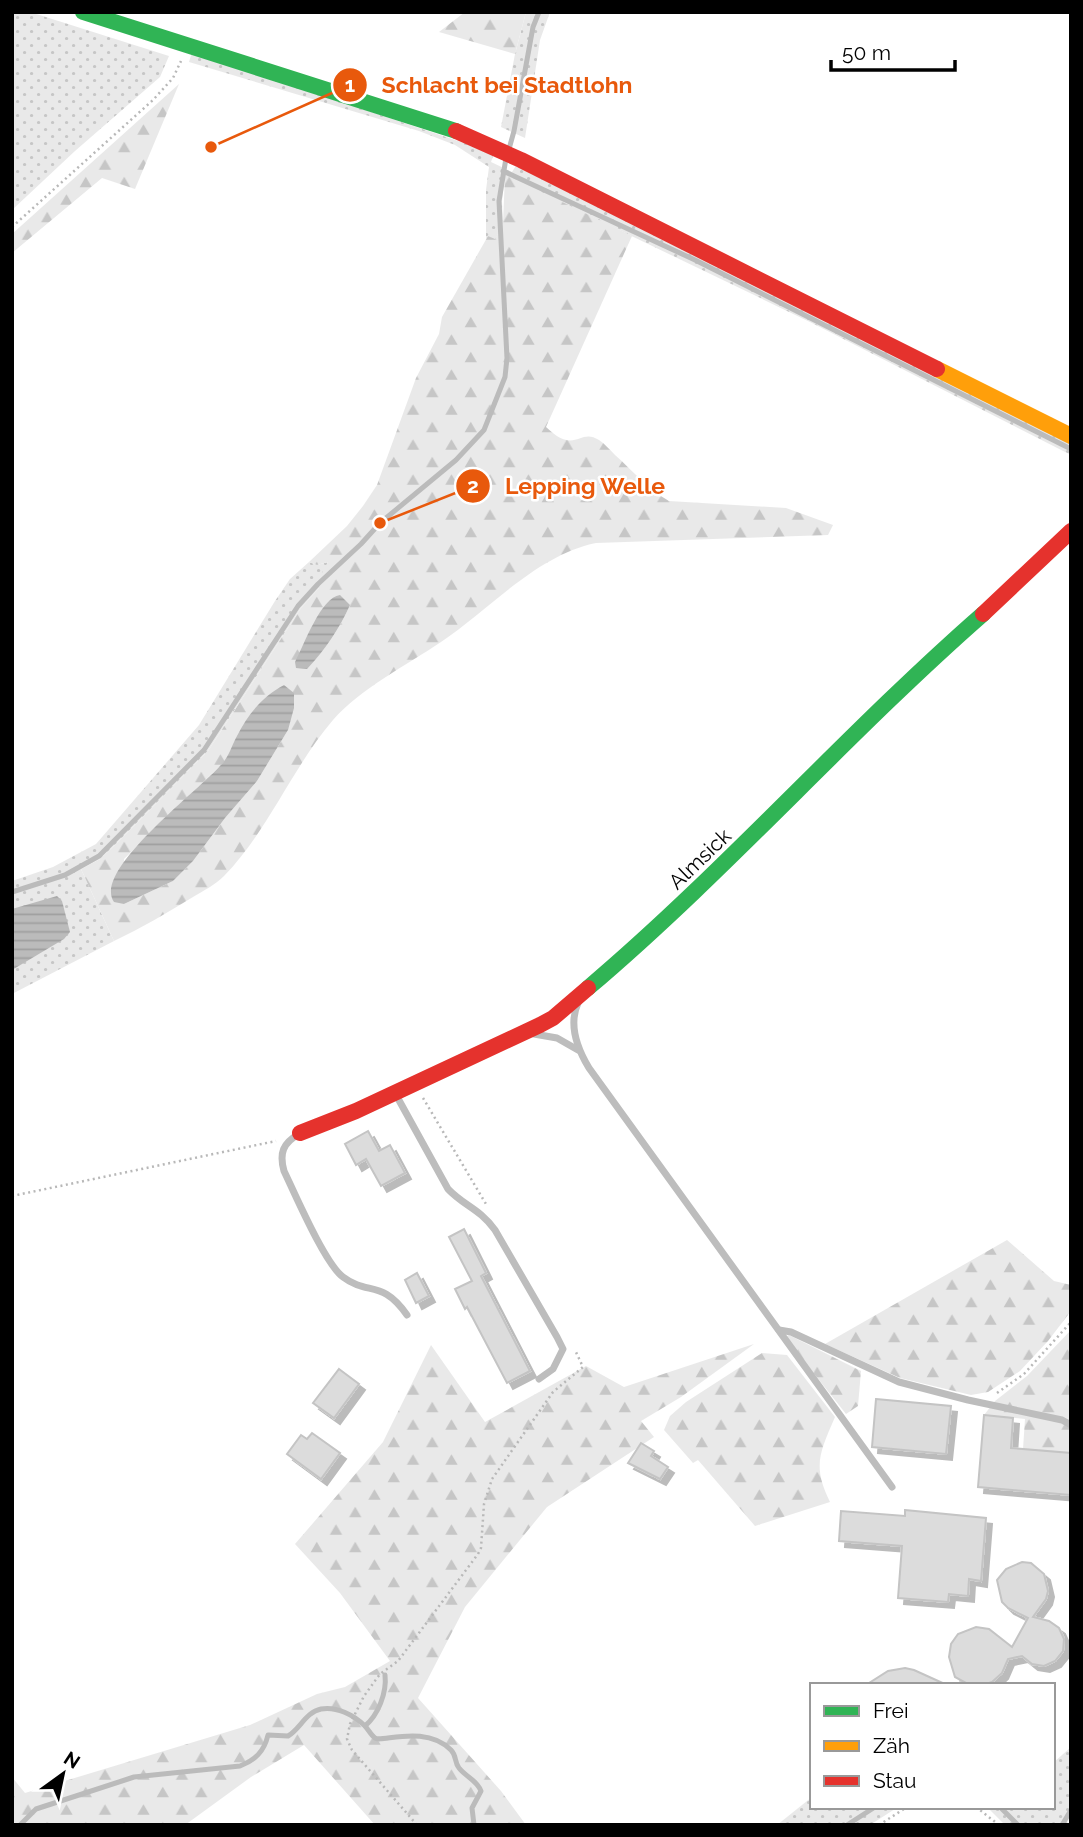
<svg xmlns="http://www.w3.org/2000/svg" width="1083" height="1837" font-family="Raleway,sans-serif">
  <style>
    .grass { fill: url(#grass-dots) }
    .forest { fill: url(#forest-firs); fill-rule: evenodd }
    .water { fill: url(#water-rules) }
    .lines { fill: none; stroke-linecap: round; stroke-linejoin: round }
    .stream { stroke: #bbb; stroke-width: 5 }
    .building { fill: #dcdcdc; stroke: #c4c4c4; stroke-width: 2; filter: url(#shadow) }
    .path { stroke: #b8b8b8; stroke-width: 2.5; stroke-dasharray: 2 3.5; stroke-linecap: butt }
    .lane { stroke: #bdbdbd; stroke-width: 7 }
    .fast { stroke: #30b455; stroke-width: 16 }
    .slow { stroke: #ff9f0a; stroke-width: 16 }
    .jam { stroke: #e5322d; stroke-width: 16 }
    .labels { text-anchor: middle; stroke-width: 5; stroke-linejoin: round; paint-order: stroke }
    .street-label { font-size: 21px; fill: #000; stroke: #fff }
    .leader { fill: none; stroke: #e8590c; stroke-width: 2.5 }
    .callout-dot { fill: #e8590c; stroke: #fff; stroke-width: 2.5 }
    .mark-label { font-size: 21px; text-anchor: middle; font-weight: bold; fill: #fff }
    .callout-label { font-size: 23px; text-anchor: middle; font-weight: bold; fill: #e8590c; stroke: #fff; stroke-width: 5; stroke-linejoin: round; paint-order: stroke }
  </style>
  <defs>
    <pattern id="grass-dots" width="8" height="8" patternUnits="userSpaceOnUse" patternTransform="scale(1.75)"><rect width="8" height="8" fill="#e9e9e9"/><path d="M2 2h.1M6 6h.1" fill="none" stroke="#c6c6c6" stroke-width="1.8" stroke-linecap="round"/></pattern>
    <pattern id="forest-firs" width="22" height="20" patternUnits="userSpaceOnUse" patternTransform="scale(1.75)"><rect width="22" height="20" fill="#e9e9e9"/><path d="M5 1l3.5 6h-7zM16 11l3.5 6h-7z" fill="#c6c6c6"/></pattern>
    <pattern id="water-rules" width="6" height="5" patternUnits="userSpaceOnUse" patternTransform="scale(1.75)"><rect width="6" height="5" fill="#bbb"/><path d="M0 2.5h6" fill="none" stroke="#9f9f9f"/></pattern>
    <filter id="shadow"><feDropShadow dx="6" dy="6" stdDeviation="0" flood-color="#0004"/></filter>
  </defs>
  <rect width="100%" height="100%" fill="#fff"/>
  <g class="grass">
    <path d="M12,12h18l139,44 -9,21 -85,74 -63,59z"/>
    <path d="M526,12h24l-10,28 -15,98 -24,-11 14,-73z"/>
    <path d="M192,52l302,101 -3,9 21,10 5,-8 554,279v12l-259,-132 -307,-148 -3,26 1,23 -8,16 -7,-4 -2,3v-49l3,-23 -34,-22 -36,-14 -230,-69z"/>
    <path d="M309,562l8,3 11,-3 -9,26 -18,20 -93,143 -91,92 -17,16 -19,10 33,72 -102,53v-113l41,-14 43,-23 103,-119 76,-124 15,-22z"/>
    <path d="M1071,1747v68l-5,10h-61l-18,-18h66v-44z"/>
    <path d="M812,1797v10h86l-28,18h-93z"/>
  </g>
  <g class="forest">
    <path d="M465,12h61l-11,42 -76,-22z"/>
    <path d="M179,84l-44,105 -33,-11 -90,75v-19z"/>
    <path d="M505,174l127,62 -86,191c30,29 33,0 53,13 6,4 11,10 16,15 18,16 34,35 54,46l117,7 47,17 -5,10 -232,8c-59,12 -106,66 -155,99 -34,23 -81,47 -108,78 -41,48 -65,111 -109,156 -9,9 -21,15 -31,21 -26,16 -52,31 -79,44l-33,-72 19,-10 17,-16 91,-92 93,-143 18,-20 -2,-7 11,-19 -11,3 -8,-3 38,-36 16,-20 14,-21 39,-107 23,-44 3,-17 46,-81 7,3 8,-15zM350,605c-10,23 -25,45 -43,63h-11zM288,730l-31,51 -32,37 -32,43 -20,20 -49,23v-45l102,-99z"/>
    <path d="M1007,1240l47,41 17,4v26l-23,30 -28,30 -32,21 -17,3 -71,-17 -75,-34z"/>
    <path d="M1071,1330v123l-48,-4 2,-30 -41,-4 11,-14 32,-25z"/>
    <path d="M789,1335l72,36 -3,35 -12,8 -61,-77z"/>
    <path d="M754,1344l-73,53 -40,24 13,16 -107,70 -82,100 -47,91 83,93 25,34h-151l-71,-80 -53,32 -66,48h-173v-48l13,16 225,-68 67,-31 28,-7 45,-26 -50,-68 -45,-49 88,-102 48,-97 54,77 101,-56 38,21z"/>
    <path d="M762,1353l25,2 48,62c-15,35 -23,49 -5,85l-75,24 -57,-66 -5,3 -29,-33 6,-14 16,-14z"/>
  </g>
  <g class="water">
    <path d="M340,595l10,10c-10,23 -25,45 -43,64l-11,-1 -1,-6c9,-17 26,-65 45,-67z"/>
    <path d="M284,685l10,8v15l-6,22 -31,51 -32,37 -32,43 -20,20 -49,23 -10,-2c-23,-33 92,-116 111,-142 5,-7 8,-17 12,-24 11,-22 25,-39 47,-51z"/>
    <path d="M57,896l5,5 8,31 -6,7 -52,31v-61z"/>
  </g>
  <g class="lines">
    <g class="stream">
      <path d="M509,149l5,-18 19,-104 6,-15"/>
      <path d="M503,171l192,89 376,189"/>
      <path d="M12,892l53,-17 34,-19 105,-106 94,-144 20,-22 43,-40 19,-21 76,-63 28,-30 21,-53 2,-19 -8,-157 7,-43"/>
      <path d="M365,1726c13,-11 22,-33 20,-51"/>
      <path d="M1000,1807l18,18"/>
      <path d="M20,1825l16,-16 98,-32 106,-11c15,-6 24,-14 28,-31l20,1c12,-7 18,-24 33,-27 15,-3 33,6 44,17 3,3 6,9 10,12 6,5 50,-14 76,12 6,6 3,12 8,18 7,9 18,12 22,23l-9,17 2,17"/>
      <path d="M847,1825l28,-18"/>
      <path d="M1062,1825l9,-15"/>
    </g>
  </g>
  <g class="building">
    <path d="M368,1131l11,20 11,-6 15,28 -24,13 -15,-27 -10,6 -11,-21z"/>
    <path d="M464,1229l22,44 -5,3 49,95 -23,12 -40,-76 -2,2 -10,-20 17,-8 -23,-44z"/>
    <path d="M417,1273l12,23 -13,7 -11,-23z"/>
    <path d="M339,1369l20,15 -25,34 -21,-15z"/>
    <path d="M876,1399l75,7 -5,48 -74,-7z"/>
    <path d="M984,1415l29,3 -2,30 60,5v42l-93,-8z"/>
    <path d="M312,1433l28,20 -19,26 -34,-25 14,-19 6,4z"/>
    <path d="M641,1443l13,8 -3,5 17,11 -8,12 -32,-16z"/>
    <path d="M905,1510l81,8 -5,63 -12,-2 -1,17 -19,-2 -1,8 -50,-4 4,-52 -63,-5 2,-30 64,5z"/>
    <path d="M1022,1562l9,1 13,11 4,17 -2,8 -13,18 16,4 10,7 5,11 -1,12 -8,10 -11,5 -12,-2 -10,-8 -14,3 -6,14 -10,9 -9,3 -17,-2 -11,-6 -6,-20 2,-13 7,-10 18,-7 13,2 23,18 16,-29 -20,-10 -6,-6 -5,-22 9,-11z"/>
    <path d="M905,1668l9,2 33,15h-81l22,-14z"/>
  </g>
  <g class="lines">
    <g class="path">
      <path d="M12,227l141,-127 20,-22 8,-17"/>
      <path d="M423,1098l63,106"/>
      <path d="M12,1196l264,-55"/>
      <path d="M997,1393l27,-19 47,-52"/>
      <path d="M976,1807l23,18"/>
      <path d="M417,1825l-65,-75 -5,-11 3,-15 14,-28 16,-22 18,-13 80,-107 3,-6 3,-44 8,-25 61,-87 30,-25 -8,-17"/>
      <path d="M879,1825l28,-18"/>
    </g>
    <g class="lane">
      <path d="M578,1003c-10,22 -1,45 11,65l303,419"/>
      <path d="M534,1034l23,4 21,12"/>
      <path d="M395,1093l53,96c16,17 31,19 47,41l62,107 6,12 -10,20 -14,10"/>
      <path d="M299,1134c-16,9 -20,19 -15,37 11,23 41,93 59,106 25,19 39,2 64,38"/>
      <path d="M779,1330l12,2 108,50 69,18 94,20 9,5"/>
    </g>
    <g class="fast">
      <path d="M83,12l373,119"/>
      <path d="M588,988c138,-117 258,-254 395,-374"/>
    </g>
    <path class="slow" d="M937,369l134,67"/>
    <g class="jam">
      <path d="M456,131l65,29 416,209"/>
      <path d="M983,614l88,-83"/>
      <path d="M300,1133l56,-22 184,-86 13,-7 35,-30"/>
    </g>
  </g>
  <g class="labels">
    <g class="street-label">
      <text transform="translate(700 859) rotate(-44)" y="7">Almsick</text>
    </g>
  </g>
  <path class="leader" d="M211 147L350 85M380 523L473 486"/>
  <g class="callout-dot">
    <circle cx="211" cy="147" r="7"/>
    <circle cx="380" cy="523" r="7"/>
    <circle cx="350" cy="85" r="18"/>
    <circle cx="473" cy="486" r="18"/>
  </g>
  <g class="mark-label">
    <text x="350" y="92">1</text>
    <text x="473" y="493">2</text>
  </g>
  <g class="callout-label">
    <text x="507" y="93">Schlacht bei Stadtlohn</text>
    <text x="585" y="494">Lepping Welle</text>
  </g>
  <rect width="1083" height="1837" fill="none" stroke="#000000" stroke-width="28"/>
  <rect x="810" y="1683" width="245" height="126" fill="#ffffff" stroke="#999999" stroke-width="2"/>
  <rect x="824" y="1706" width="35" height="10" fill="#30b455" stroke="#999999" stroke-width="2"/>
  <text x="873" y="1718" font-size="21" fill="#000000">Frei</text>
  <rect x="824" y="1741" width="35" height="10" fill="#ff9f0a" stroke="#999999" stroke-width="2"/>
  <text x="873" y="1753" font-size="21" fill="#000000">Zäh</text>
  <rect x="824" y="1776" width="35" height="10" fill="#e5322d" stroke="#999999" stroke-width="2"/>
  <text x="873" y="1788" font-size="21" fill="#000000">Stau</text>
  <g transform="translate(63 1774) rotate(33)" stroke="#ffffff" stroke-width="5" paint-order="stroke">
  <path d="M0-5L12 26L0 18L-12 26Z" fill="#000000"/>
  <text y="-10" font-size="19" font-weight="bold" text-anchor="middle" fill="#000000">N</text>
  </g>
  <path d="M831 60v10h124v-10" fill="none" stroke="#000000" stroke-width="3.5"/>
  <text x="842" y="60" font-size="21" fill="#000000" stroke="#ffffff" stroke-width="5" paint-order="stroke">50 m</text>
</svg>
